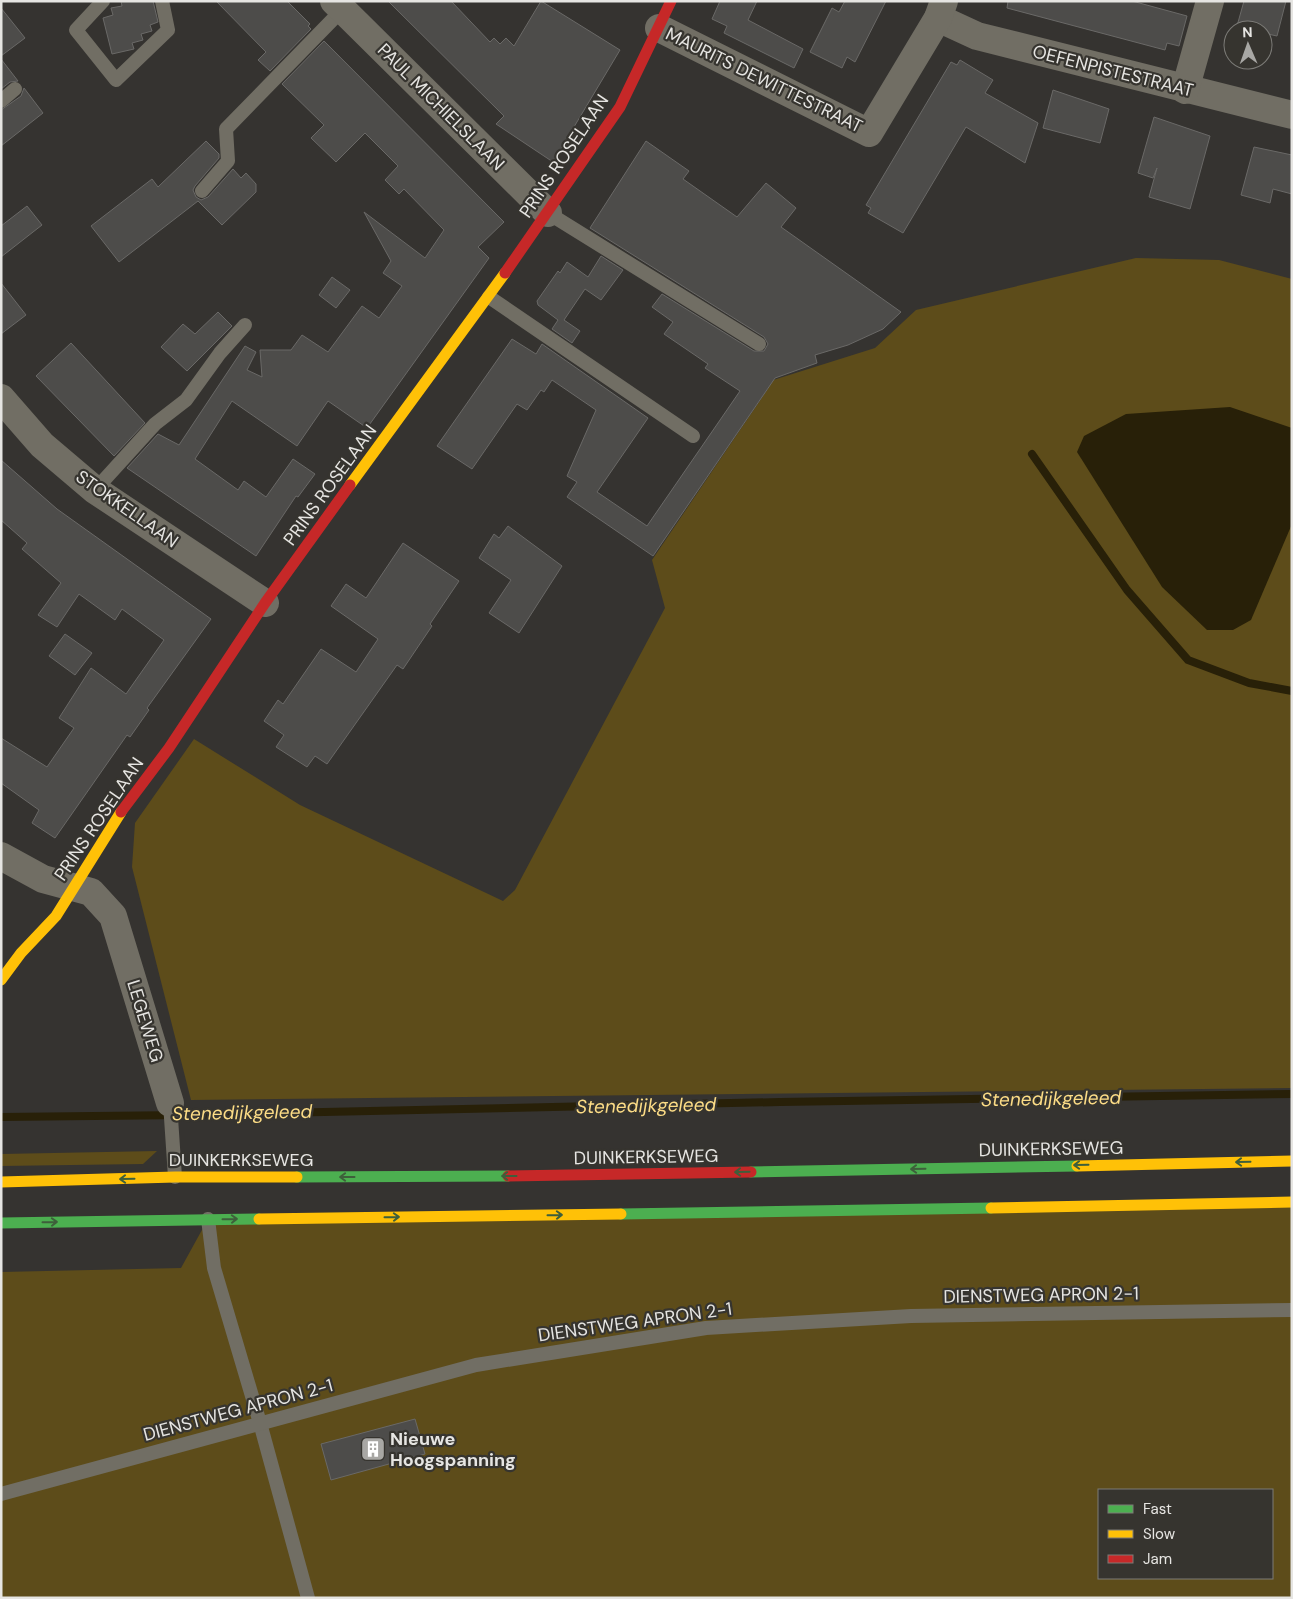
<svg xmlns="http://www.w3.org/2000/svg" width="1293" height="1599" font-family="'DM Sans',sans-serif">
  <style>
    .green { fill: #5d4c1a; fill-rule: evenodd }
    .water { fill: #282008 }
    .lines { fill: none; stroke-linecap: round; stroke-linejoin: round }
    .stream { stroke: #282008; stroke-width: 8 }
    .building { fill: #4d4c4a; stroke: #6a6967 }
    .lane { stroke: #716e64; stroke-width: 14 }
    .street { stroke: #716e64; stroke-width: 28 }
    .fast { stroke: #4caf50; stroke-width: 11 }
    .slow { stroke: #ffc107; stroke-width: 11 }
    .jam { stroke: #c62828; stroke-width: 11 }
    .oneway { stroke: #3e5f3b }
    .labels { text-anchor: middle; stroke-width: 4.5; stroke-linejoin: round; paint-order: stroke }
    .street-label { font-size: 18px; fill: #e6e5e2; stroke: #36342f }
    .poi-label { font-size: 18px; font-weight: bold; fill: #e6e5e2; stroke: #36342f; text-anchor: start }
    .water-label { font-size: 19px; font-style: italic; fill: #fcdc86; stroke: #36342f }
  </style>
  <rect width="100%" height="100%" fill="#353330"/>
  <g class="green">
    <path d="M1136,258l83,2 73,19v809l-1101,12 -59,-233 3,-44 59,-84 106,66 203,96 12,-11 150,-282 -13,-48 117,-173 -2,-5 108,-34 41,-38z"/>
    <path d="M157,1151l-14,13 -142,2v-12z"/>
    <path d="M1292,1202v396h-1291v-326l180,-4 27,-49zM1099,1490h173v88h-173z"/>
  </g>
  <path class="water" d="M1230,407l62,21v96l-41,96 -18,10h-26l-45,-43 -85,-135 7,-16 42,-22z"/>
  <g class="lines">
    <g class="stream">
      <path d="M1032,454l95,136 61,70 61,23 43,8"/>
      <path d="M1,1117l186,-2 593,-13 512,-8"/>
    </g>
  </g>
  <g class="building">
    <path d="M121,1h32l5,21 -8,3 2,6 -11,3 2,6 -11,3 2,6 -22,5 -9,-36 10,-3 -2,-7 11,-2z"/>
    <path d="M216,1h71l23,23 -2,2 3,3 -41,42 -12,-11 8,-8z"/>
    <path d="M388,1h63l39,41 4,-4 6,6 6,-6 8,8 27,-45 79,49 -67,112 -57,-38 8,-8z"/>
    <path d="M720,1h37l-9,19 55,29 -9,19 -70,-35 3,-7 -15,-7z"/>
    <path d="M845,1h41l-31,61 -8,-5 -5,11 -32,-16 22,-44 7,4z"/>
    <path d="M1008,1h124l55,15 -8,30 -12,-3 -2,7 -158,-42z"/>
    <path d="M1244,1h42l-9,35 -14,-3v-3l-26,-4z"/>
    <path d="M1,8l24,30 -24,18z"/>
    <path d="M324,41l180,181 -26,25 11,11 -122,170 -39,-27 -31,45 -65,-45 -37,58 43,31 6,-9 22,16 27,-38 22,15 -17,23 -2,-1 -40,60 -129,-88 31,-34 21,11 66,-99 11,6 -9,18 15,7 -2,-27h31l11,-15 26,17 34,-46 17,12 23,-32 -19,-13 8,-12 -27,-49 61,46 19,-28 -40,-41 -5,5 -14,-14 13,-14 -33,-33 -29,29 -25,-24 13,-13 -42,-41z"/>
    <path d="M1,59l17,22 -8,1 -9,7z"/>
    <path d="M960,60l33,20 -8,13 53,30 -13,40 -59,-36 -63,106 -35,-20 3,-5 -5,-3 85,-143 6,3z"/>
    <path d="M24,88l19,25 -42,33v-36l20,-14z"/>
    <path d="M1053,90l56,19 -9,34 -57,-15z"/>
    <path d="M1154,117l56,19 -20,73 -41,-12 8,-29 -4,10 -15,-5z"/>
    <path d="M206,141l13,13v4l-24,28 -2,4 3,7 5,3 7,-3 25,-28 8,9 5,-5 10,11v8l-34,33 -24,-24 -79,61 -28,-36 61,-47 6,8z"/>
    <path d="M646,141l43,30 -6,8 54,38 29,-34 30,25 -15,19 120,85 -18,17 -35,16 -33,10 2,8 -42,15 -122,178 -86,-59 10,-15 -10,-6 29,-66 -44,-30 -8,12 -3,-2 -14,20 -10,-6 -45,65 -35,-23 75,-107 24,15 6,-10 106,74 -51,74 50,34 51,-74 42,-61 -35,-23 3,-4 -44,-30 9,-12 -21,-15 10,-13 92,57h10l4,-7 -4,-7 -174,-109z"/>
    <path d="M1254,147l38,8v39l-19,-5 -3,14 -29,-8z"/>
    <path d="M27,206l15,19 -41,32v-31z"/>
    <path d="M601,256l22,14 -22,30 -16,-11 -21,31 16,11 -8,12 -20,-14 6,-9 -20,-15 -1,-4 21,-30 2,2 7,-11 21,15z"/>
    <path d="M332,277l18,13 -14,18 -17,-13z"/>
    <path d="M1,283l25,32 -25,19z"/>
    <path d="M218,312l14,14 -45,45 -26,-24 22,-23 12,10z"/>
    <path d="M71,343l74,80 -31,33 -78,-80z"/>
    <path d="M1,460l56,49 154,110 -64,89 2,2 -19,27 -3,-2 -72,103 -23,-15 7,-13 -38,-27v-45l46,29 27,-39 -15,-10 32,-50 35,26 38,-54 -42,-31 -7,11 -36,-26 -22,33 -19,-12 23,-32 -39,-34 5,-6 -26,-23z"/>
    <path d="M508,526l54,40 -43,67 -30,-20 22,-33 -32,-22 15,-24 5,4z"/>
    <path d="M403,543l56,38 -29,43 2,2 -29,43 -6,-4 -70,99 -12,-8 -8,11 -31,-20 8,-12 -20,-14 14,-21 5,4 38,-55 35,23 22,-33 -47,-33 15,-22 20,14z"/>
    <path d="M65,634l27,19 -17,22 -26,-19z"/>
    <path d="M415,1419l10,35 -94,26 -10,-36z"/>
  </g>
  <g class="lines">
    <g class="lane">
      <path d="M103,1l-27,29 40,50 52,-50 -6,-29"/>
      <path d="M1,101l14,-12"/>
      <path d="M202,191l26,-30 -2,-32 116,-119"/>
      <path d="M548,213l211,131"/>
      <path d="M489,297l204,139"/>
      <path d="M95,490l60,-66 31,-24 34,-47 25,-28"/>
      <path d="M170,1103l5,74"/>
      <path d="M208,1219l6,49 46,155 48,175"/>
      <path d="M1,1494l475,-129 230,-37 205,-12 381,-6"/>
    </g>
    <g class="street">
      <path d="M334,1l214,212"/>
      <path d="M938,18l39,18 315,79"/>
      <path d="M659,28l210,105 69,-115 6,-17"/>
      <path d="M1185,90l25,-89"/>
      <path d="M1,398l41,47 53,45 170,113"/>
      <path d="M1,856l42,23 48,13 22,24 57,187"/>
    </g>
    <g class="fast">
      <path d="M751,1172l326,-6"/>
      <path d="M297,1177l211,-1"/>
      <path d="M621,1214l370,-6"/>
      <path d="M1,1223l258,-4"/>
    </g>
    <g class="slow">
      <path d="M350,485l155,-212"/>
      <path d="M1,980l20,-27 35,-37 65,-104"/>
      <path d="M1077,1166l215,-5"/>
      <path d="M1,1182l174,-5h122"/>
      <path d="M991,1208l301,-6"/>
      <path d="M259,1219l362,-5"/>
    </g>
    <g class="jam">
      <path d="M505,273l115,-166 51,-106"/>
      <path d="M121,812l48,-64 96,-145 85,-118"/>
      <path d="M508,1176l243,-4"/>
    </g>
  </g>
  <defs><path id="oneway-shaft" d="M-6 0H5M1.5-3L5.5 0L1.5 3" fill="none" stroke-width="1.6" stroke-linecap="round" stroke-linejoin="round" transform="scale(1.25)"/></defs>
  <g class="oneway">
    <use href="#oneway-shaft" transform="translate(1243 1162) rotate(179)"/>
    <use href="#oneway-shaft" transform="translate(1081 1165) rotate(179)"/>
    <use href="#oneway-shaft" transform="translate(918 1169) rotate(179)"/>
    <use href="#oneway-shaft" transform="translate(742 1172) rotate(179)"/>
    <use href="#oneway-shaft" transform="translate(509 1176) rotate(180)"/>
    <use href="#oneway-shaft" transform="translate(347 1177) rotate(180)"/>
    <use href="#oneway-shaft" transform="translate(127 1179) rotate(179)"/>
    <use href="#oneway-shaft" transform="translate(555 1215) rotate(-1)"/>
    <use href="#oneway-shaft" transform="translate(392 1217) rotate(-1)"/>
    <use href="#oneway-shaft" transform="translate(230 1219) rotate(-1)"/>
    <use href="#oneway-shaft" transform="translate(50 1222) rotate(-1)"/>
  </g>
  <defs>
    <symbol id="building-square" viewBox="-11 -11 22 22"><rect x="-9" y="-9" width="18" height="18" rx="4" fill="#a8a7a4" stroke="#36342f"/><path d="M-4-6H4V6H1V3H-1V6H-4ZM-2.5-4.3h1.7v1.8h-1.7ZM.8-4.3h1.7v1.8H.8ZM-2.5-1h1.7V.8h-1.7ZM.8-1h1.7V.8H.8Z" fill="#fff"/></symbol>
  </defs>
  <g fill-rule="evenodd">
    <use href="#building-square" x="359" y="1435" width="28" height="28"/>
  </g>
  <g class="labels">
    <g class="street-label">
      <text transform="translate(1113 71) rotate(14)" y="6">OEFENPISTESTRAAT</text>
      <text transform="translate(764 80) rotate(26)" y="6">MAURITS DEWITTESTRAAT</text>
      <text transform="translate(441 107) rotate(45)" y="6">PAUL MICHIELSLAAN</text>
      <text transform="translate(564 156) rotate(-56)" y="6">PRINS ROSELAAN</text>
      <text transform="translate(330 485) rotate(-54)" y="6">PRINS ROSELAAN</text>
      <text transform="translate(127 509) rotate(35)" y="6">STOKKELLAAN</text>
      <text transform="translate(99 819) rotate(-56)" y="6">PRINS ROSELAAN</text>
      <text transform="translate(145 1021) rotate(73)" y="6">LEGEWEG</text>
      <text transform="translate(1051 1149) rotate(-1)" y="6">DUINKERKSEWEG</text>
      <text transform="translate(646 1157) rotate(-1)" y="6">DUINKERKSEWEG</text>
      <text x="241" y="1166">DUINKERKSEWEG</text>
      <text transform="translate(1041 1295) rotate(-1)" y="6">DIENSTWEG APRON 2-1</text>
      <text transform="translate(635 1322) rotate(-8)" y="6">DIENSTWEG APRON 2-1</text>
      <text transform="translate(238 1410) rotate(-15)" y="6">DIENSTWEG APRON 2-1</text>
    </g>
    <g class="poi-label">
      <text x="390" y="1445">Nieuwe<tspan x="390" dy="21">Hoogspanning</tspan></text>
    </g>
    <g class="water-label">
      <text transform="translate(1051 1098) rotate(-1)" y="7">Stenedijkgeleed</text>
      <text transform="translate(646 1105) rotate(-1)" y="7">Stenedijkgeleed</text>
      <text transform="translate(242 1112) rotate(-1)" y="7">Stenedijkgeleed</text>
    </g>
  </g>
  <rect width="1293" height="1599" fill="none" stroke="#e6e5e2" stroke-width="5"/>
  <rect x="1098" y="1489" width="175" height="90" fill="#36342f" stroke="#7c7b77"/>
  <rect x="1108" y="1505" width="25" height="8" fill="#4caf50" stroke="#7c7b77"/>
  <text x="1143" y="1514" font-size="15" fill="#e6e5e2">Fast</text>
  <rect x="1108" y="1530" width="25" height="8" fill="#ffc107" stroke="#7c7b77"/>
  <text x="1143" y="1539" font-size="15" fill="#e6e5e2">Slow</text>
  <rect x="1108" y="1555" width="25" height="8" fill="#c62828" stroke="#7c7b77"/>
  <text x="1143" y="1564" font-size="15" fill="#e6e5e2">Jam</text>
  <g transform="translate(1248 45) rotate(358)"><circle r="24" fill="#36342f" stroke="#7c7b77"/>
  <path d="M0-4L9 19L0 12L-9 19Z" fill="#a8a7a4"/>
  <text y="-8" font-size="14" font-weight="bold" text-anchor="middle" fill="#e6e5e2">N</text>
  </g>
</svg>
